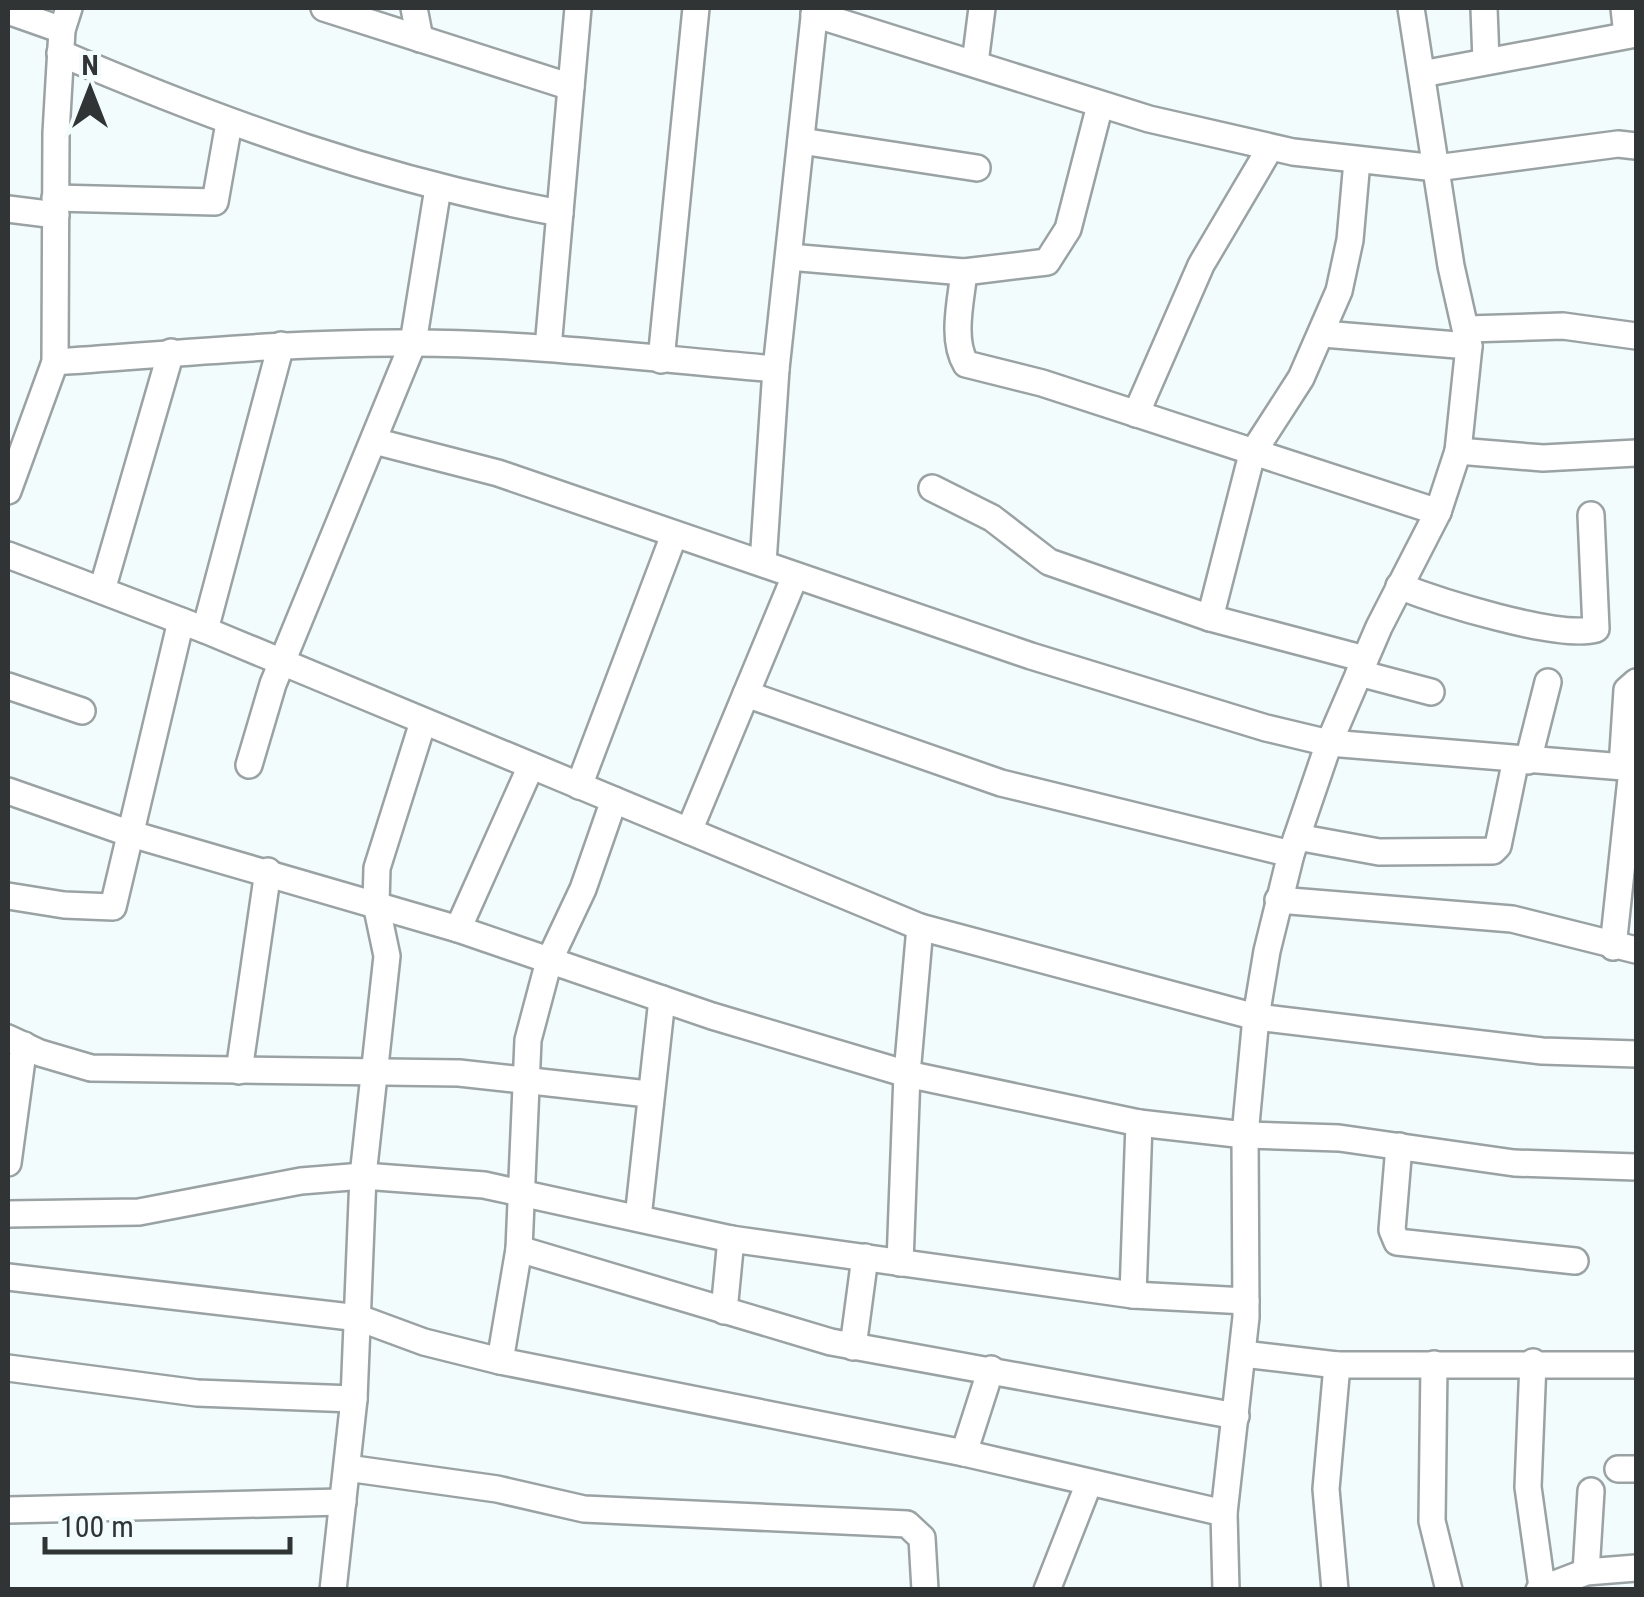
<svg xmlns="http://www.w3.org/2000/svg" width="1644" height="1597" font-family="'Roboto Condensed',sans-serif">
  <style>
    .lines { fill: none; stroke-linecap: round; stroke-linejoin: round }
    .minor-casing { stroke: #9aa2a3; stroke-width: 30 }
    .minor { stroke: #fff; stroke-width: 25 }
  </style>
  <rect width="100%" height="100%" fill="#f3fcfc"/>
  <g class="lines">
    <defs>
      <g id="minor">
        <path d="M324,8l247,79"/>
        <path d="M414,8l6,31"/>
        <path d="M1484,8l2,53"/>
        <path d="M1624,8l3,27"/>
        <path d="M8,11l54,19"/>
        <path d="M814,14l335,105 144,33 143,16 182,-24 18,2"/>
        <path d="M60,53c163,70 325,128 500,160"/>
        <path d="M975,63l7,-55"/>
        <path d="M1422,74l214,-40"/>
        <path d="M801,141l176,27"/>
        <path d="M55,198l160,4 14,-79"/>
        <path d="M8,209l48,6"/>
        <path d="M789,257l175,15 83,-10 21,-33 32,-124"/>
        <path d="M964,272c-3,28 -13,68 2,92l76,19 396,129"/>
        <path d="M1467,329l96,-3 73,10"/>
        <path d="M1323,334l146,12"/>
        <path d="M548,348l30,-340"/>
        <path d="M661,360l35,-352"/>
        <path d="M55,362c119,-8 237,-20 357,-19 121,0 242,16 364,26"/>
        <path d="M1136,414l65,-149 69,-117"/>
        <path d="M374,441l124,32 533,183 235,72 63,15 307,25"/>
        <path d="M1458,451l85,7 93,-5"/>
        <path d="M932,488l60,30 57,44 161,56 155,41"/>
        <path d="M8,491l47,-129 1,-229 6,-103 7,-22"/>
        <path d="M8,555l197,75 715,297 336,90 286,34 94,3"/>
        <path d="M763,563l13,-194 39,-361"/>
        <path d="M1399,586c38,15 160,54 197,43l-5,-114"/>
        <path d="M102,590l69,-238"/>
        <path d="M1210,618l42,-164 49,-76 38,-87 11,-51 7,-79"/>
        <path d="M205,630l76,-285"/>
        <path d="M1359,673l72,19"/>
        <path d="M8,686l74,25"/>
        <path d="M746,694l255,89 290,71"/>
        <path d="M1528,761l20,-79"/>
        <path d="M249,765l24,-81 140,-341 25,-155"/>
        <path d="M1622,767l5,-77 9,-8"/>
        <path d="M579,786l95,-251"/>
        <path d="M8,791l120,42 330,96 254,87 195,58 232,49 106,12 94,3 175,25 122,4"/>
        <path d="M689,831l106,-255"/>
        <path d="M1297,837l82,15 114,-1 5,-5 18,-87"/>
        <path d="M8,896l56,9 49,2 68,-286"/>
        <path d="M1278,900l234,19 124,31"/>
        <path d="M458,929l73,-163"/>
        <path d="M1613,947l19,-178"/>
        <path d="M8,1038l32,15 51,15 368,5 189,21"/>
        <path d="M239,1071l29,-200"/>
        <path d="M1399,1146l-7,84 5,12 178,19"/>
        <path d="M8,1163l16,-118"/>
        <path d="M8,1214l131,-2 162,-31 62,-5 121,9 247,54 402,56 113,6"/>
        <path d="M638,1218l24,-219"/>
        <path d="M519,1249l312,93 405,74"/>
        <path d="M900,1263l7,-189 13,-147"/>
        <path d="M8,1277l351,41 65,24 76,19 464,92 260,60"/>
        <path d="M1133,1295l6,-172"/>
        <path d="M724,1311l7,-72"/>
        <path d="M853,1347l12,-90"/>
        <path d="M1243,1354l94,11h299"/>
        <path d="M500,1361l19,-112 9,-209 21,-79 34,-72 31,-89"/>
        <path d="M1533,1362l-5,125 14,100"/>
        <path d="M1434,1364l-2,157 17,69"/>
        <path d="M8,1368l189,25 157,6"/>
        <path d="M964,1453l27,-84"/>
        <path d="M347,1468l150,21 87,20 323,15 15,14 3,52"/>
        <path d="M1618,1469h18"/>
        <path d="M8,1510l335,-8"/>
        <path d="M1586,1572l5,-81"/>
        <path d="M333,1590l21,-191 9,-223 24,-220 -11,-52 1,-36 46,-146"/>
        <path d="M1047,1590l42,-107"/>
        <path d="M1226,1590l-2,-77 22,-196 -1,-182 11,-118 11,-66 24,-97 38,-111 50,-116 59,-115 20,-61 11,-105 -18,-80 -40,-258"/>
        <path d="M1335,1590l-9,-101 11,-124"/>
        <path d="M1539,1590l47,-18 50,-4"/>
      </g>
    </defs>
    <use href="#minor" class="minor-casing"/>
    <use href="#minor" class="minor"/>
  </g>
  <rect width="1644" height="1597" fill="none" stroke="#313434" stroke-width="20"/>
  <g transform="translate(90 90)" stroke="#f3fcfc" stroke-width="8" paint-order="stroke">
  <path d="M0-8L18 38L0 25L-18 38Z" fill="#313434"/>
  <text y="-15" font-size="28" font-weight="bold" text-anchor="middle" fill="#313434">N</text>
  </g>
  <path d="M45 1537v15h245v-15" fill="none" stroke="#313434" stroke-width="5"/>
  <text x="60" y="1537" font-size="30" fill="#313434" stroke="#f3fcfc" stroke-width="8" paint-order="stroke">100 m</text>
</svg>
